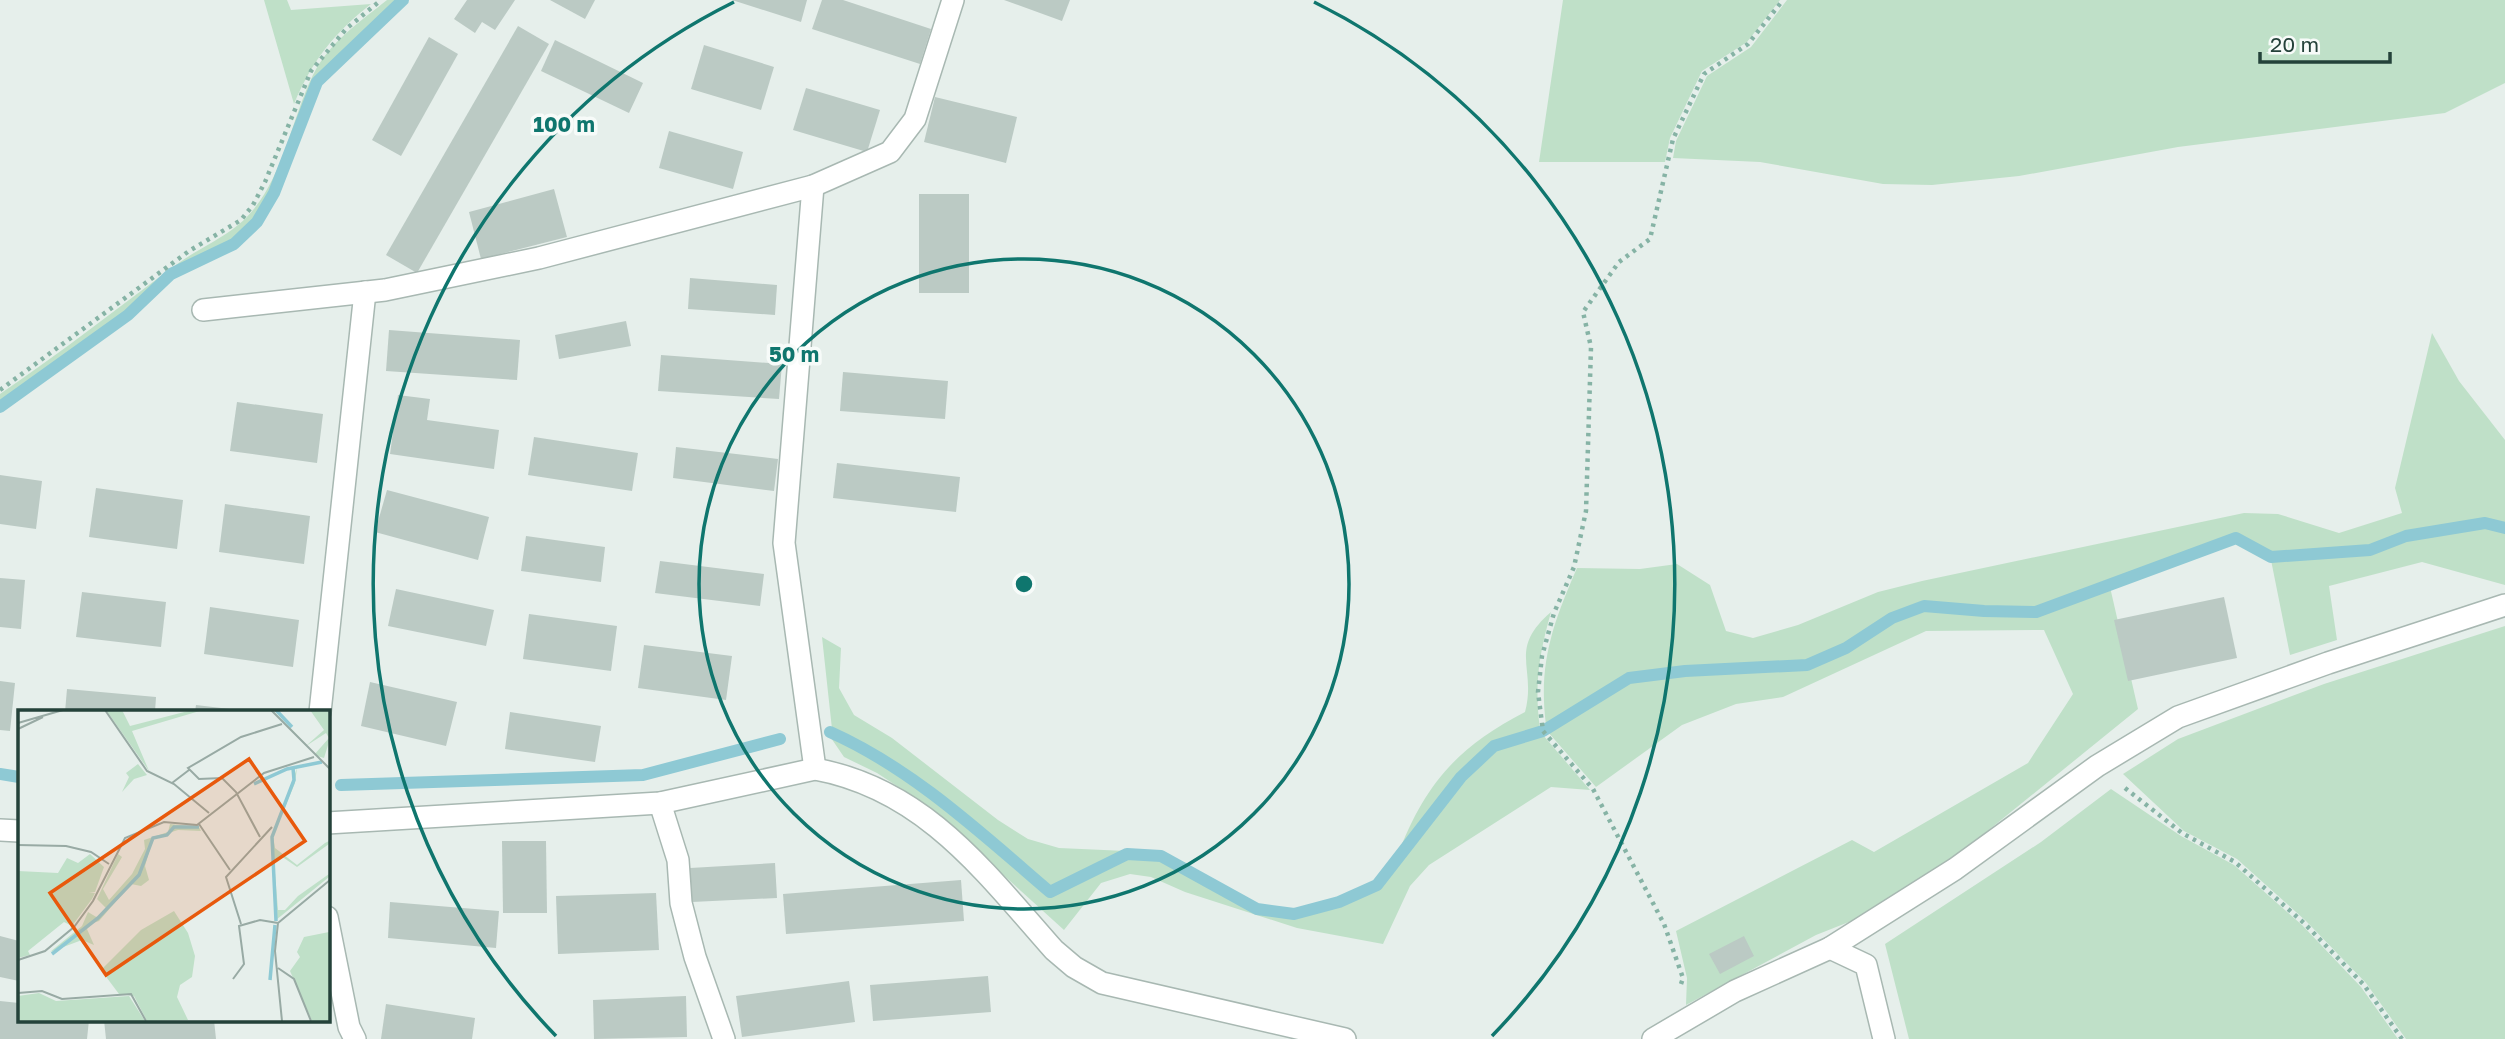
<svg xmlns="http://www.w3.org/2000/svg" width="2505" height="1039" font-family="'Golos Text',sans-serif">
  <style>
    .green { fill: #bfe0c8 }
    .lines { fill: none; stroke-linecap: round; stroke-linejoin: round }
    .stream { stroke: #8ec9d4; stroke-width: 12 }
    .building { fill: #bbcac4 }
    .lane-casing { stroke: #a8b8b2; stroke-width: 24 }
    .street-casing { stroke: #a8b8b2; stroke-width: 24 }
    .path { stroke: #86b3a5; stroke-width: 4.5; stroke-dasharray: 3.5 5; stroke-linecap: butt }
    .lane { stroke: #fff; stroke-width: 21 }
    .street { stroke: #fff; stroke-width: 21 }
    .ring { fill: none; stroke: #0f766e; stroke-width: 3.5 }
    .inset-river { fill: none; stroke: #8ec9d4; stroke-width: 3.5 }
    .inset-road { fill: none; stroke: #98aaa4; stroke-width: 2 }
    .view { fill: #e8590c; fill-opacity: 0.15; stroke: #e8590c; stroke-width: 3.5 }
    .inset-edge { fill: none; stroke: #24423a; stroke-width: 3.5 }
    .centre { fill: #0f766e; stroke: #f7fbf9; stroke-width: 3.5 }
    .ring-label { font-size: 21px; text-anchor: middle; font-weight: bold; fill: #0f766e; stroke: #f7fbf9; stroke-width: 7; stroke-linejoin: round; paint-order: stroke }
  </style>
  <rect width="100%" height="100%" fill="#e6efeb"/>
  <g class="green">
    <path d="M264,0h23l4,10 80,-6c-37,29 -59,57 -77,100z"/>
    <path d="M387,0h11l-83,80 -44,112 -16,28 -22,21 -63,32 -44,39 -126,90v-8c62,-42 120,-88 180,-132 24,-17 54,-28 73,-52 31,-37 39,-92 60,-135 16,-33 47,-53 74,-75z"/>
    <path d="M1563,0h217l-33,42 -45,29 -32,67 -5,24h-126z"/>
    <path d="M1787,0h718v83l-60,30 -267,34 -159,29 -87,9 -49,-1 -123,-22 -87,-4 3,-17 31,-65 44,-29z"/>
    <path d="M2432,333l27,48 46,59v85l-20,-5 -80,13 -35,14 -98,6 -36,-19 -200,74 -52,1 -59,-7 -35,13 -45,30 -40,16 -121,7 -56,7 -82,50c-8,-61 7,-102 31,-157l63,1 37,-5 33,21 16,46 27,7 45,-13 80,-33 44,-11 322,-68 34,1 61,19 63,-20 -7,-25z"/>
    <path d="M2485,527l20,4v54l-83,-23 -93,24 8,54 -47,15 -19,-95 100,-7 36,-14z"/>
    <path d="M2110,587l28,122 -190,154 -79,51 -53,21 -130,70 1,-27 -11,-47 176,-91 22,12 154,-89 45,-69 -29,-64 -118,1 -143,66 -47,7 -54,21 -86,62 -48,-55 82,-51 55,-7 122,-6 41,-17 45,-30 32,-12 59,6h53z"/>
    <path d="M1551,612c-12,43 -17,72 -11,117l-47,14 -34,32 -62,82c27,-72 60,-110 128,-145 12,-45 -18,-62 26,-100z"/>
    <path d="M2505,626v413h-99l-40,-56 -60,-62 -69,-62 -53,-28 -61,-57 55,-35 146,-55z"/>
    <path d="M822,637l19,11 -2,40 15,27 38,23 106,82 30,19 31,9 67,3 -76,37c-68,-58 -135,-122 -218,-159z"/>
    <path d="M829,735c83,39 151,101 220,160l31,-12 47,-26 33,3 96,51 38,7 46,-12 40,-18 84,-109 32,-30 47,-14 47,55 -39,-3 -122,78 -19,21 -27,58 -86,-16 -112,-36 -34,-15 -21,-3 -29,9 -37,47 -138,-125 -49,-32 -33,-16z"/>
    <path d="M2111,789l70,47 53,29 68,60 59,62 37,52h-489l-24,-95 156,-102z"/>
  </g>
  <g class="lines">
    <g class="stream">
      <path d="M0,407l128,-92 43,-41 63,-30 23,-22 17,-29 43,-111 86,-82"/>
      <path d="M830,732c83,37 151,101 220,160l77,-38 34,2 96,53 37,5 45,-12 38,-17 84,-108 33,-31 49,-15 86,-53 56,-7 122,-6 39,-17 46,-30 32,-12 60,5 52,1 200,-74 35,19 99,-7 36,-14 79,-13 20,5"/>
      <path d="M0,774l19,3"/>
      <path d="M341,785l302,-10 137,-36"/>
    </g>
  </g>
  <g class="building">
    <path d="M467,0h48l-20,30 -13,-8 -7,11 -21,-14z"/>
    <path d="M550,0h45l-10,19z"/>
    <path d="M732,0h75l-6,22z"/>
    <path d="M822,0h21l88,29 -11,35 -108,-35z"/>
    <path d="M1004,0h66l-8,21z"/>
    <path d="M518,26l31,18 -132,229 -31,-18z"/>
    <path d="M429,37l29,17 -57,102 -29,-16z"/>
    <path d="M555,40l88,43 -14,30 -88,-42z"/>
    <path d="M704,45l70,22 -13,43 -70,-21z"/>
    <path d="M806,88l74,22 -13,42 -74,-22z"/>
    <path d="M935,97l82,20 -11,46 -82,-21z"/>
    <path d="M669,131l74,21 -10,37 -74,-21z"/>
    <path d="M554,189l13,48 -86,22 -12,-47z"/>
    <rect x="919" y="194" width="50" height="99"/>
    <path d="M690,278l87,7 -2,30 -87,-6z"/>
    <path d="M626,321l5,25 -72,13 -4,-24z"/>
    <path d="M389,330l131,10 -3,40 -131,-9z"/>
    <path d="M661,355l121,9 -3,35 -121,-8z"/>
    <path d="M843,372l105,9 -3,38 -105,-8z"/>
    <path d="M398,395l32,4 -3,21 72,10 -5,39 -104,-15z"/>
    <path d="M237,402l86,12 -6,49 -87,-12z"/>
    <path d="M534,437l104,16 -6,38 -104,-16z"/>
    <path d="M676,447l102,12 -4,32 -101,-13z"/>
    <path d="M837,463l123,14 -4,35 -123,-14z"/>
    <path d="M0,475l42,6 -6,48 -36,-5z"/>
    <path d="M96,488l87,12 -6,49 -88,-12z"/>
    <path d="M387,490l102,27 -11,43 -103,-28z"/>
    <path d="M225,504l85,12 -6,48 -85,-12z"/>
    <path d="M526,536l79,11 -4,35 -80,-11z"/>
    <path d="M660,561l104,13 -4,32 -105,-13z"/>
    <path d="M0,578l25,2 -4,49 -21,-2z"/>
    <path d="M396,589l98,21 -8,36 -98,-20z"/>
    <path d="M82,592l84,10 -5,45 -85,-10z"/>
    <path d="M2224,597l13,61 -109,23 -14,-61z"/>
    <path d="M210,607l89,13 -6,47 -89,-13z"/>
    <path d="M529,614l88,12 -6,45 -88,-12z"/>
    <path d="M644,645l88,11 -6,44 -88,-12z"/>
    <path d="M0,681l15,2 -5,48 -10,-1z"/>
    <path d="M370,682l87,20 -11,44 -85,-20z"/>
    <path d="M67,689l89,8 -1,15h-90z"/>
    <path d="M196,705l42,5v2h-43z"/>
    <path d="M510,712l91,14 -6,36 -90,-13z"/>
    <path d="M502,841h44l1,72h-44z"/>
    <path d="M775,863l2,35 -85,4 -2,-34z"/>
    <path d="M961,880l3,41 -178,13 -3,-40z"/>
    <path d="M656,893l3,57 -101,4 -2,-58z"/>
    <path d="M390,902l109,9 -3,37 -108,-10z"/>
    <path d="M0,936l19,5v40l-19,-4z"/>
    <path d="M1744,936l10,20 -34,18 -11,-20z"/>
    <path d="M988,976l3,36 -118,9 -3,-36z"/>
    <path d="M849,981l6,41 -113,15 -6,-41z"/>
    <path d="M686,996l1,41 -93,2 -1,-39z"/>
    <path d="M0,1001l19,2v17h70l-2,19h-87z"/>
    <path d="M386,1004l89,14 -3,21h-91z"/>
    <path d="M104,1020h110l2,19h-110z"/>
  </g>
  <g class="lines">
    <defs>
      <path id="lane" d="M1830,948l36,17 18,74"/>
      <g id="street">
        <path d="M813,186l-29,357 31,226"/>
        <path d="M203,310l182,-20 154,-32 274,-72 77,-34 25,-33 38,-119"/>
        <path d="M320,712l45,-420"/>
        <path d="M660,803l18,57 3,43 14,54 29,82"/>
        <path d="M327,823l333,-20 155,-34c109,20 169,102 239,181l20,17 28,16 243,56"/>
        <path d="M0,830l19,1"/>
        <path d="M327,917l22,110 6,12"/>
        <path d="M1653,1039l82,-48 95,-43 125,-79 142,-103 81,-49 150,-54 177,-58"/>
      </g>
    </defs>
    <use href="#lane" class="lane-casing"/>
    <use href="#street" class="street-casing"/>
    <g class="path">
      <path d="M0,390l189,-139 52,-31 12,-15 12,-23 46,-111 35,-42 35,-29"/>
      <path d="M2125,788l57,45 53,29 69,61 60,62 38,54"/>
      <path d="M1681,984l2,-6 -19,-54 -71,-135 -50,-58 -5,-39 4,-36 12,-43 20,-46 12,-56 5,-164 -8,-35 36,-50 31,-23 23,-100 31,-65 44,-30 35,-44"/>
    </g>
    <use href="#lane" class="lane"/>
    <use href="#street" class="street"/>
  </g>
  <g class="ring">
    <circle cx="1024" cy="584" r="325"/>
    <path d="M556 1036A650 650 0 0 1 734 2M1314 2A650 650 0 0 1 1492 1036"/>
  </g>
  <g transform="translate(18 710)">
    <rect width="312" height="312" fill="#e6efeb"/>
    <path d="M88,0h16l8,16 62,-16h11l-71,21 17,40zM255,0l34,35 17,-15 -14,-20h19v32l-5,16 -10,-3 15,-17 -3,-5 -20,13zM120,54l9,11 -13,4 -12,13 7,-15 -3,-4zM279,58l-2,15 -22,53 2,12 22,17 28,-22 4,-2v3l-32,23 -16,-11 -7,5 4,49h7l13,-14 31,-22v3l-53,43 -3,-83zM152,114l29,3 2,4 -23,-1 -25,8 -8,28 4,14 -8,6 -10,-2 -32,37 -9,3 -3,5 7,16 -12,-5 -32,12 32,-26 6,-14 10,6 8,-10 -9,-9 21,-45 4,3 -19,32 6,11 23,-26 13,-25 -1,-9 24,-8zM72,144l14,13 -9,25h-6l6,1 -3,6 -20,27 -8,-4 -36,29 2,4 -12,3v-87l40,2 9,-15 11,5zM156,201l14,22 7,23 -3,21 -12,8 -3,12 11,23 -41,1 -13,-25 -15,-2 -18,-24 40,-40zM311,222v89h-17l-22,-50 10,-14 -3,-5 7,-15zM21,283l17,8 73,-5 16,25h-127v-25z" fill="#bfe0c8"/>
    <path class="inset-river" d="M258,0l16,17M236,74l33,-15 35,-7M258,211l-4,-84 22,-57 -1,-12M34,244l46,-36 41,-43 14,-37 14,-3 7,-8h25M252,270l5,-55"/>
    <path class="inset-road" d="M87,0l42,61 27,13 35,29M253,0l59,59M0,13l45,-13M0,19l25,-12M154,73l17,-13M181,114l31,46M242,127l-24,-45 -14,-14 -23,1 -11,-11 53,-31 41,-13M0,135l48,1 25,6 18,12M223,214l-15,-47 46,-50M0,250l27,-9 29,-24 19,-26 32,-63 39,-16 33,3 67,-52 50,-16M260,258l16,11 17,42M215,269l11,-15 -5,-38 21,-6 18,3M0,283l24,-2 20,8 69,-5 15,27M264,311l-7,-70 3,-28 52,-43"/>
    <path class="view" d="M231,49l56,82 -199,134 -56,-82z"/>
    <rect width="312" height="312" class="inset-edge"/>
  </g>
  <circle cx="1024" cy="584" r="10" class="centre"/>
  <g class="ring-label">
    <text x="564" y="132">100 m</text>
    <text x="794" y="362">50 m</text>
  </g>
  <path d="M2260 52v10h130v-10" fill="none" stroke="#24423a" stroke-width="3.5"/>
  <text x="2270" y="52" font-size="21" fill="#24423a" stroke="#f7fbf9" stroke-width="5" paint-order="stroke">20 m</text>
</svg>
